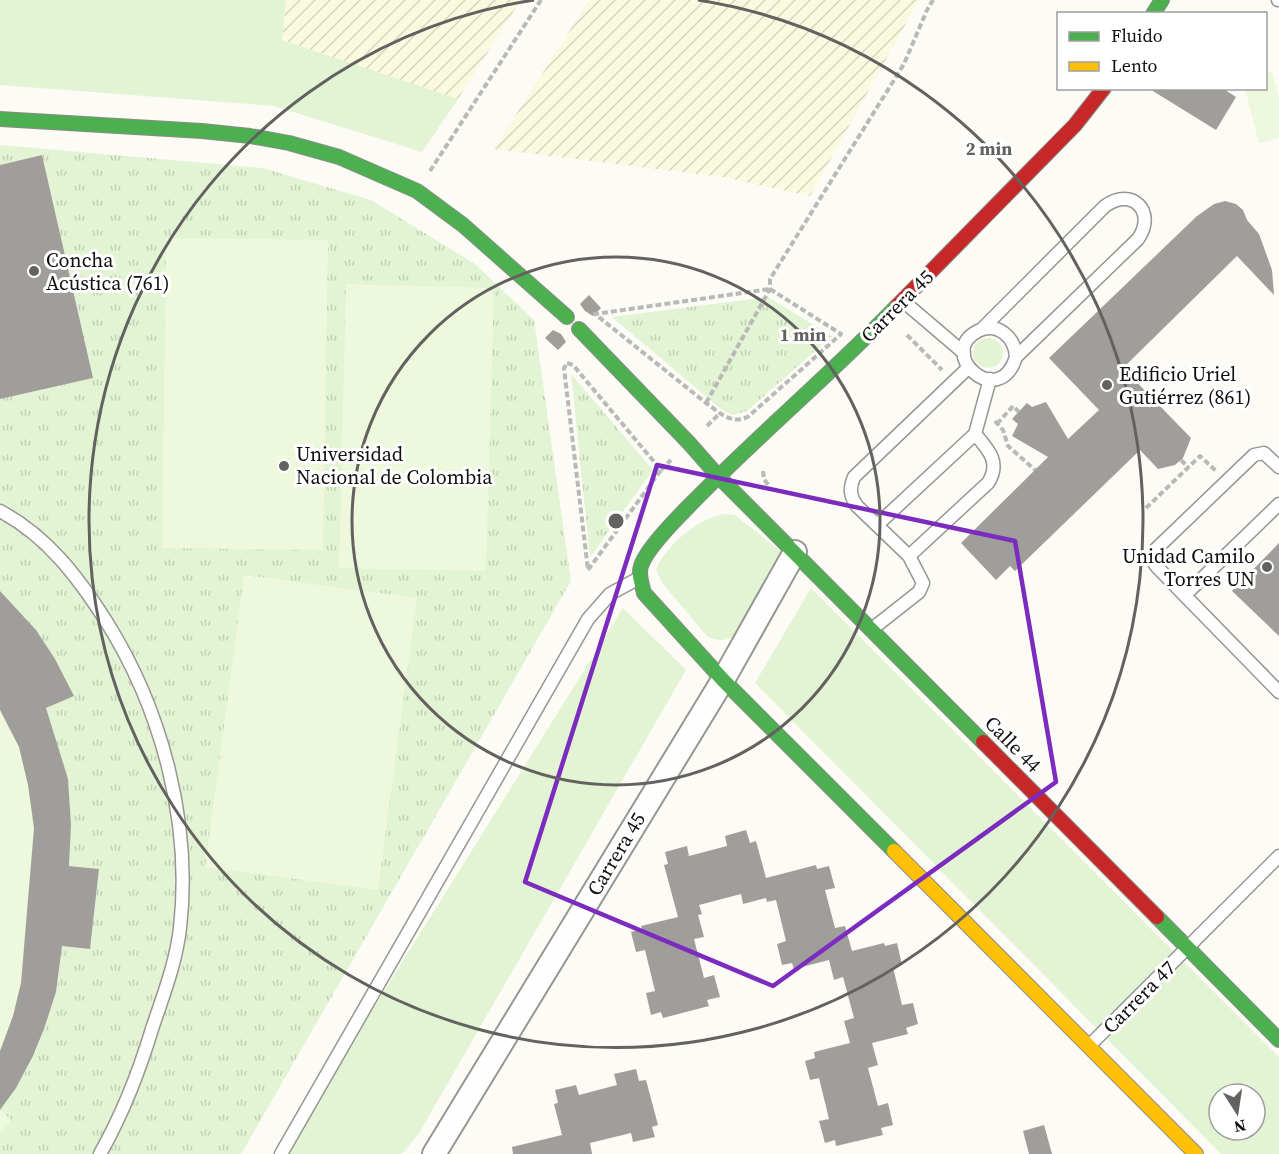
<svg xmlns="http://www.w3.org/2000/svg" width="1279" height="1154" font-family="'Source Serif 4',serif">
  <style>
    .farmland { fill: url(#farmland-furrows) }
    .grass { fill: #e2f4d3; fill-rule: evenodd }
    .park { fill: url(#park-tufts) }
    .pitch { fill: #edf8dd }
    .building { fill: #a09e9a }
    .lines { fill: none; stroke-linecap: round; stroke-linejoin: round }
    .lane-casing { stroke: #969693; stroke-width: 15 }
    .street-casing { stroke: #969693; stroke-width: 26 }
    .fast-casing { stroke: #8d8c8a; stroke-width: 16 }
    .slow-casing { stroke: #8d8c8a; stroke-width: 16 }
    .jam-casing { stroke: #8d8c8a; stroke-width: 16 }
    .path { stroke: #b9b9b8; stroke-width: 4; stroke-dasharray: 6 3; stroke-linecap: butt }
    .lane { stroke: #fffefe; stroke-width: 12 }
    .street { stroke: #fffefe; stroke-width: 22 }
    .fast { stroke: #4caf50; stroke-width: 14 }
    .slow { stroke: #ffc107; stroke-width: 14 }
    .jam { stroke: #c62828; stroke-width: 14 }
    .marked { fill: none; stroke: #7b2cbf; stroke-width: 4.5; stroke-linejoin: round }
    .ring { fill: none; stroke: #636260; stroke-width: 3 }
    .poi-dot { fill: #636260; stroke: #fff; stroke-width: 2 }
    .labels { text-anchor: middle; stroke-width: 6; stroke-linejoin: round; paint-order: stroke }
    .poi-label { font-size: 20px; fill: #101010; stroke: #fff; text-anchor: start }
    .street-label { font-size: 20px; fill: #101010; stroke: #fff }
    .centre { fill: #636260; stroke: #fff; stroke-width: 3 }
    .ring-label { font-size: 18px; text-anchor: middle; font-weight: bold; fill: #636260; stroke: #fff; stroke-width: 6; stroke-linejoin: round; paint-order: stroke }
  </style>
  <defs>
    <pattern id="farmland-furrows" width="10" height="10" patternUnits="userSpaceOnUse" patternTransform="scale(1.5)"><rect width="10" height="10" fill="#f9fae0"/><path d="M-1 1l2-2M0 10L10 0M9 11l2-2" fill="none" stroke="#d4d5bf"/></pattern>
    <pattern id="park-tufts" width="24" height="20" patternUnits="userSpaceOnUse" patternTransform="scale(1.5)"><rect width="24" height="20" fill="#e2f4d3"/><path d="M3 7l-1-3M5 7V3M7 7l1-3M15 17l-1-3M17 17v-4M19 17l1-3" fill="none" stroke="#c1d0b4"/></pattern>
  </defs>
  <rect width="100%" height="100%" fill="#fcfbf5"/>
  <g class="farmland">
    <path d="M286,0h235l-63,99 -176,-59z"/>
    <path d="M589,0h330l-109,196 -88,-19 -228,-28z"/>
  </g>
  <g class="grass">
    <path d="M0,0h286l-4,40 176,59 -36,53 -148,-46 -274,-21z"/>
    <circle cx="988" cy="353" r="15"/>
    <path d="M726,514l9,1 48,38 -48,83c-9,5 -17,5 -27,1l-46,-54 -6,-13c10,-25 43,-53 70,-56z"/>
    <path d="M811,588l468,469v97h-58l-466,-471zM1219,1094h36v36h-36z"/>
    <path d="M623,608l63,62 -267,463 -17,21h-111l-6,-4z"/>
  </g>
  <g class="park">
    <path d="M0,145l262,23 109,32 104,64 59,56 37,261 -330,573h-241v-22l11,-12 -11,-10c18,-25 36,-52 44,-82 8,-26 12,-55 18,-82l28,3 9,-80 -30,-3 -15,-129 -8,-29 28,-12 -74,-91v-206l92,-21 -50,-223 -42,10z"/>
    <path d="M768,297l64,39 -85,75 -14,4 -11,-5 -110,-93z"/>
    <path d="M571,374l82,96 -63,87z"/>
  </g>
  <g class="pitch">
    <path d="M1272,71l7,26v41l-20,5 -14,-54 21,-1v-15z"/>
    <path d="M166,238l162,2 -5,310 -161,-2z"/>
    <path d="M346,284l148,4 -8,283 -147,-3z"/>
    <path d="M244,575l173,23 -39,292 -173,-23z"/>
    <path d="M0,605l55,54 19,37 -28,12 22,71 3,46 -2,41 30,3 -9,80 -28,-3c-2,16 -3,32 -6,47 -11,42 -30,82 -56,117l11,10 -11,12z"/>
  </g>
  <g class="building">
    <path d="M1148,88h74l14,9 -20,33z"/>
    <path d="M42,155l51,223 -93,21v-234z"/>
    <path d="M1225,201l11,3 7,6 4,10 12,14 13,36 2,25 -37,-39 -114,112 68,70 -8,20 -8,7 -17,4 -18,-19 -125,121 -5,-5 -14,14 -35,-37 87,-86 -36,-21 6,-12 -6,-5 15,-16 5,4 14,-5 22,37 31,-29 -50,-52 148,-142 17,-12z"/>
    <path d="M589,295l12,13 -8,8 -8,-5 -5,-7z"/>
    <path d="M553,330l8,4 5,8 -8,8 -13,-12z"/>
    <path d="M1279,543v93l-47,-45z"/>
    <path d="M0,591l36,39 19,29 19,37 -28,12 22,71 3,46 -2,41 30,3 -9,80 -28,-3 -6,46 -12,37 -11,27 -17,32 -16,22v-59l13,-35 8,-33 13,-155 -6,-43 -9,-38 -19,-37z"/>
    <path d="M746,830l4,13 6,-2 10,37 50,-13 1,4 12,-3 6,22 -10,2 10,38 10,-2 7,25 32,-8 1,3 12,-3 5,22 -9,2 9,38 11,-2 5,21 -12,4 2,6 -36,9 6,22 -10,3 10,38 10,-3 5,22 -12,3 2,7 -47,11 -1,-6 -10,3 -6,-22 10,-2 -10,-41 -9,2 -5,-19 10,-3 -1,-6 36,-9 -6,-22 10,-3 -11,-41 -9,3 -5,-20 -35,9 -2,-6 -10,2 -5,-21 9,-3 -10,-41 -9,2 -1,-4 -23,6 -2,-10 -42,11 3,9 -4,1 6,22 -10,2 10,39 10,-3 6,22 -13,3 2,6 -46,12 -2,-6 -10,3 -5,-22 9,-2 -10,-41 -9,2 -5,-20 11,-3 -1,-3 37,-9 -14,-52 4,-1 -3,-12 22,-6 2,10 38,-10 -2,-10z"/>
    <path d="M636,1069l3,12 7,-1 12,45 -6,2 3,10 -22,5 -2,-9 -41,10 2,11h-79l-1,-7 50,-12 -8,-31 4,-1 -3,-13 21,-5 3,10 38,-10 -3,-11z"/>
    <path d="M1044,1125l8,29h-23l-6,-23z"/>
  </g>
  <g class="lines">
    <defs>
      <g id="lane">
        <path d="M1278,0h1"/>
        <path d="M903,301l61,52"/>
        <path d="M982,329l123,-123c27,-20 52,6 33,33l-122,118c-17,55 -81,-4 -38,-26 20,-10 37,7 38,26"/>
        <path d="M1279,467l-15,-14 -10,2 -99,95c-3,7 -3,11 2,17l122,125"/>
        <path d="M0,511c47,25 78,66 106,110 56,89 86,202 74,307 -4,35 -17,68 -28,101 -13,43 -30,86 -52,125"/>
        <path d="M877,525l98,-91 15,-55"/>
        <path d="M909,556l79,-73c13,-20 1,-33 -13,-49"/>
        <path d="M1185,595l94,-91"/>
        <path d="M872,629l47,-37 4,-9 -14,-27 -52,-50c-7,-10 -8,-17 -3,-29l114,-109"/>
        <path d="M1090,1045l189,-189"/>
        <path d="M281,1154l307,-535 22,-25 29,-16"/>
      </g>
      <path id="street" d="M434,1154l289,-474 72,-128"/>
      <g id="fast">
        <path d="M1153,14l9,-14"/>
        <path d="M0,119l202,12 48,5 39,7 50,14 78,34 46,34 104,92"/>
        <path d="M579,329l110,114 29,33 265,266"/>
        <path d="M894,851l-171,-171 -79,-87c-2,-9 -6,-18 -3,-27 5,-17 35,-47 48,-60 67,-69 141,-131 208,-200"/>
        <path d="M1157,917l122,123"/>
      </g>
      <path id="slow" d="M894,851l302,303"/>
      <g id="jam">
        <path d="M897,306l178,-181 29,-37"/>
        <path d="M983,742l174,175"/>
      </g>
    </defs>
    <use href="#lane" class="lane-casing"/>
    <use href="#street" class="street-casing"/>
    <use href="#fast" class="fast-casing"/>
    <use href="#slow" class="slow-casing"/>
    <use href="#jam" class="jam-casing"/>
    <g class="path">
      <path d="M430,171l111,-171"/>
      <path d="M770,289l71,45 -92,82c-16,10 -29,-3 -43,-13l-111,-89z"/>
      <path d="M907,335l35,35"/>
      <path d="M567,363l6,2 88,105 -73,100 -24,-202z"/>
      <path d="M706,403l64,-114v-10l134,-215 23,-54 6,-10"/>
      <path d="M995,421l8,9 5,16 27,24"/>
      <path d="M997,424l16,-18 6,6"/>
      <path d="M707,426l13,-13"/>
      <path d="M1181,460l7,7"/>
      <path d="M661,470l10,-10"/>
      <path d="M763,471l1,8 5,7"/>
      <path d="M1146,508l54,-52 16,15"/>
    </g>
    <use href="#lane" class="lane"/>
    <use href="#street" class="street"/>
    <use href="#fast" class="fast"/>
    <use href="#slow" class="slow"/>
    <use href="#jam" class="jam"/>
  </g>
  <path class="marked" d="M657,465l358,76 41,241 -283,204 -248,-104z"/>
  <g class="ring">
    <circle cx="616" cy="521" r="264"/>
    <path d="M698 0A527 527 0 1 1 534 0"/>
  </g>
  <g class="poi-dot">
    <circle cx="34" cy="271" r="6"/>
    <circle cx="1107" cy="385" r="6"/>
    <circle cx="284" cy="466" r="6"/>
    <circle cx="1267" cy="567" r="6"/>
  </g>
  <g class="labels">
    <g class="poi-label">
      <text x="46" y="267">Concha<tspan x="46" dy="23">Acústica (761)</tspan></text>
      <text x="1119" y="381">Edificio Uriel<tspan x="1119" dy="23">Gutiérrez (861)</tspan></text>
      <text x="296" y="461">Universidad<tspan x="296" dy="23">Nacional de Colombia</tspan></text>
      <text x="1255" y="563" text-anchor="end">Unidad Camilo<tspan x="1255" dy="23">Torres UN</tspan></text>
    </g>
    <g class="street-label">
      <text transform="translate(897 306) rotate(-45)" y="7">Carrera 45</text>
      <text transform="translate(1013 744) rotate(45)" y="7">Calle 44</text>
      <text transform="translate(616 854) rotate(-59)" y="7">Carrera 45</text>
      <text transform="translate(1139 997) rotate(-45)" y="7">Carrera 47</text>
    </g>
  </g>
  <circle cx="616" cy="521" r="9" class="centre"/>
  <g class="ring-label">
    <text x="989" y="155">2 min</text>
    <text x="803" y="341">1 min</text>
  </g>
  <rect x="1057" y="12" width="210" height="78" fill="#ffffff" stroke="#9f9f9f" stroke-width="1.5"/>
  <rect x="1069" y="32" width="30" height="9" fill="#4caf50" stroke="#9f9f9f" stroke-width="1.5"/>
  <text x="1111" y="42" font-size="18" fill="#101010">Fluido</text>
  <rect x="1069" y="62" width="30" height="9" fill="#ffc107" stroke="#9f9f9f" stroke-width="1.5"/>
  <text x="1111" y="72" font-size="18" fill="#101010">Lento</text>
  <g transform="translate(1237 1112) rotate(168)"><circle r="28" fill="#ffffff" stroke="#9f9f9f" stroke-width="1.5"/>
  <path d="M0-4.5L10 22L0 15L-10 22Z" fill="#636260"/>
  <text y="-9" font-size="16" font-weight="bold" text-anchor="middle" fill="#101010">N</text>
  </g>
</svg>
